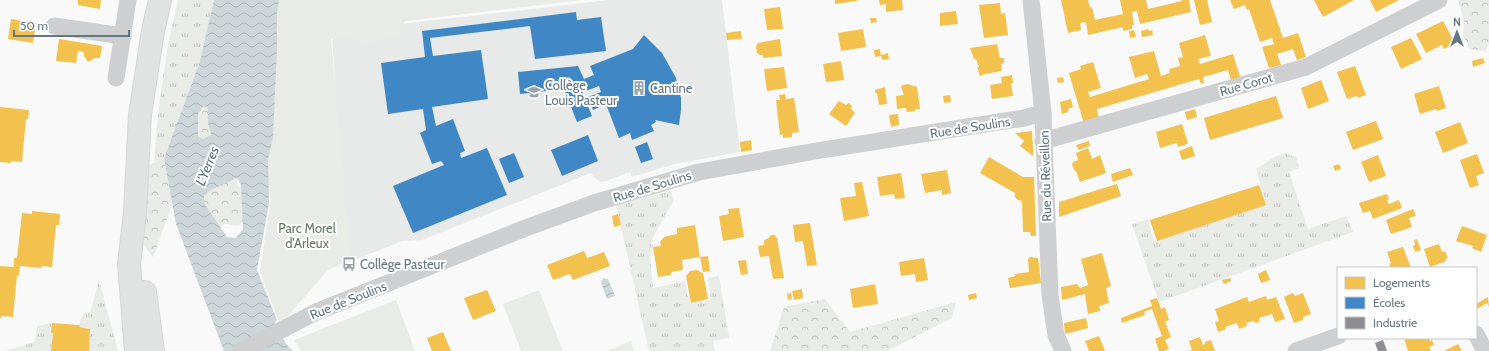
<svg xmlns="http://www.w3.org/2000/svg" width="1489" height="351" font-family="Cabin,sans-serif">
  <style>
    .built { fill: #e8e9e9 }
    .grass { fill: url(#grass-tufts) }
    .forest { fill: url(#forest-crowns) }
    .park { fill: #e8ebe6 }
    .water { fill: url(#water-waves); fill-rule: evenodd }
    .homes { fill: #f2c14e }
    .schools { fill: #3f88c5 }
    .industry { fill: #8d8d92 }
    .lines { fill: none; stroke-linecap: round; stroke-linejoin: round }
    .secondary-casing { stroke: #d5d6d7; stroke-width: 24 }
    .street { stroke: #cecfd0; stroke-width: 17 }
    .secondary { stroke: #e1e2e2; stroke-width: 22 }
    .labels { text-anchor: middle; stroke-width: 4; stroke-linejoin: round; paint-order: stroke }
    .street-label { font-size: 13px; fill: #657683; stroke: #fff }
    .poi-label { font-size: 13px; fill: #657683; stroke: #fff; text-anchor: start }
    .park-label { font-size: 13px; fill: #687a64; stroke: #fff }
    .water-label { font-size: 14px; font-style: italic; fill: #60757c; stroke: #fff }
  </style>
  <defs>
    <pattern id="grass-tufts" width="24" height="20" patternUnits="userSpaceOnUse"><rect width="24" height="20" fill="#e8ebe6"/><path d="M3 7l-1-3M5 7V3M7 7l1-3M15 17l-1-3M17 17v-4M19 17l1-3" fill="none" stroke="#c0c3c0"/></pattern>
    <pattern id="forest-crowns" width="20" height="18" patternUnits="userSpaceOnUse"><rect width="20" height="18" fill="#e8ebe6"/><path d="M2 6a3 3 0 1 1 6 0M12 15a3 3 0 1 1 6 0" fill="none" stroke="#c0c3c0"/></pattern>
    <pattern id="water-waves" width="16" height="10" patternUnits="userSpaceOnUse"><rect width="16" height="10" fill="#ced6d9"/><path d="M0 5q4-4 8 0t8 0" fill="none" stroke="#abb2b5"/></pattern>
  </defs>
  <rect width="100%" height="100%" fill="#f9f9f9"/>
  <path class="built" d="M609,0h113l18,152 -65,12 -43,13 -2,-5 -24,9 -6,1 -5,-4 -4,-5 -169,67 -19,1 -52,20 -7,-17 -12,-212z"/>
  <g class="grass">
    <path d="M178,0h36l-14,61 -36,96 -10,5c4,-55 11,-109 24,-162z"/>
    <path d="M1284,153l12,4 3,11 -10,4 19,57 38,-13 7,16 -194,70 -27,-78 16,-5 6,23 112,-37 -10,-36 22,-14z"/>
    <path d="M671,191l2,10 -22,40 2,6 -3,11 3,30 32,-7 5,23 21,-4 -3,-22 11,-2 10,62 -16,3 2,10h-66l-33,-146z"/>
    <path d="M99,280l19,71h-29l1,-22 -11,-2 3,-13 8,-1z"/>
    <path d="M52,323l-1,9 2,1 -2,18h-47l31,-9 2,-16z"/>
  </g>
  <g class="forest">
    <path d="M1458,0h31v44l-4,7 -15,-2 -7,-14 1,-14z"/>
    <path d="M206,96l6,41 -14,9 -5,-36z"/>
    <path d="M164,157l12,13 -4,35 -19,52 -11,-14 2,-75z"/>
    <path d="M236,178l2,8 5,3 1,32 -6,5 -12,-2 -9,3 -23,-32z"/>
    <path d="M825,299l25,33 106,-30 -4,16 -65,33h-117l14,-44z"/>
  </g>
  <g class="park">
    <path d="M275,0h308l-178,21 -7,15 -35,9 -16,-10 -16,4 20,222 -23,9 -42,48 -7,4 -19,-51 11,-72 -12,-34z"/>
    <path d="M539,290l24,61h-42l-18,-47z"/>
    <path d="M396,300l19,51h-114l-7,-11z"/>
    <path d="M631,341l3,10h-27z"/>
  </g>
  <g class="water">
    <path d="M214,0h65l-2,13v36l-4,88 -5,23 1,43 -12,67 20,50 -3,4 13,21 6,6h-69l-48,-127 -12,-66 36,-97zM203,106l4,1 1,3v13l3,12 -8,4 -5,-3v-22zM237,178l4,7 2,44 -7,9 -9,-1 -23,-34v-7l7,-6z"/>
    <path d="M603,278l5,1 7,17 -8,3 -6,-17z"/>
  </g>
  <g class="homes">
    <path d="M78,0h23l-1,9 -22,-4z"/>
    <path d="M835,0h22v1l-22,3z"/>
    <path d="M879,0h23l1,10 -17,2v-8l-6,1z"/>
    <path d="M1061,0h27l2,8 2,-1 3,13 28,-6 -3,-14h26l2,9 34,-8 -1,-1h8l2,12 -51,12 -3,-13 -5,1 2,13h-2v4l-9,2v-4l-35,8 -2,-13 -6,1 1,7 -13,3z"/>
    <path d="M1194,0h13l5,22 -12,3z"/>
    <path d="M1230,0h40l13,38 15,-5 8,24 -9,3 -4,-11 -16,5 4,11 -12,3 -7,-21 12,-3 -2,-6 -12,4 -11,-33 -2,1 -2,-5 -11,4z"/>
    <path d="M1314,0h40l-31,17z"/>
    <path d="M1370,0h29l-23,12z"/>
    <path d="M1000,3l1,11 4,-1 3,22 -24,3 -5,-33z"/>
    <path d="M780,7l3,22 -16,1 -3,-21z"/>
    <path d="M956,11l2,13 -18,2v-13z"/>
    <path d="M870,18h6l1,4 -6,1z"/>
    <path d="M11,19l25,4 -3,20 -25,-4z"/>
    <path d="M1443,21l12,22 -11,6 -2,-4 -16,8 -10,-19z"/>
    <path d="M863,29l3,18 -25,4 -3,-18z"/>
    <path d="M1148,29l1,2 3,-1 1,5 -11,2 -1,-6z"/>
    <path d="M1134,30l2,7 -6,1 -1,-7z"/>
    <path d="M741,31l1,8 -15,1 -1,-7z"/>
    <path d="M1205,35l6,21 -13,3 2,5 33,-10 7,23 -9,3 -3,-10 -25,7 1,6 -3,1 -2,-5 -102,30 2,10 -15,5 -15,-51 12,-4 -1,-3 13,-4 8,26 -13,4 2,5 59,-18 -2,-5 -12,4 -6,-21 25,-6 7,25 9,-3 -1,-4 11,-3 -2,-8 5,-1 -4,-14z"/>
    <path d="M1411,38l11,21 -21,10 -10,-22z"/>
    <path d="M59,39l43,7 -2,12h-5l-7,4 -4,-6v-4l-6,-1 -2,12 -20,-2z"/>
    <path d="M780,39l2,17 -19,2v-3h-3l-3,-2 -1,-6 2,-4z"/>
    <path d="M997,44l3,14h4v5l-3,1 1,7 -17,3 -5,2 -3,-9h2l-3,-8h-2l-4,-11z"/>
    <path d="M880,49l1,7 -6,1 -1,-7z"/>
    <path d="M888,53l1,6 -7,1 -1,-5z"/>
    <path d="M1483,58l2,5 -12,4 -1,-6z"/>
    <path d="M841,61l3,19 -18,2 -3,-18z"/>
    <path d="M1355,66l11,29 -8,3 -1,-2 -10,3 -10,-27z"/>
    <path d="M784,67l3,21 -20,3 -3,-22z"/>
    <path d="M1012,75l1,8 -2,1 2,12 -21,3 -2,-14 12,-2 -1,-6z"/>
    <path d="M1063,77l1,5 -6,1 -1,-5z"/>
    <path d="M1321,80l8,21 -21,8 -7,-21z"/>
    <path d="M907,84l10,3 3,22h-5v2l-8,1 -1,-4 -9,1 -1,-13 8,-1 -3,-8 2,-2z"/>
    <path d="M1439,86l7,22 -9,3 -1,-2 -16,5 -6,-20z"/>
    <path d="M885,87l2,17 -8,1 -2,-12h-2v-3z"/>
    <path d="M785,94l1,5 8,-1 5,34 -7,1v4l-9,1v-4l-3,1 -4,-35h4l-1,-5z"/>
    <path d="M950,95l1,7 -7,1 -1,-7z"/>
    <path d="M1276,96l7,22 -73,22 -6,-22z"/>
    <path d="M1071,99l2,8 -5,2v3l-6,2 -2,-12z"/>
    <path d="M839,101l7,4 3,-2 3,3 -1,3 4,4 -9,13 -17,-12z"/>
    <path d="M0,107l29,3 -1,9h-2l-4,43 -11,-1v2l-11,-1z"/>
    <path d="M1195,109l2,8 -10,3 -2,-8z"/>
    <path d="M898,114l1,11 -8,2 -2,-12z"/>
    <path d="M1376,121l7,18 -30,11 -7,-18z"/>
    <path d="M1460,122l8,21 -25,10 -8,-21z"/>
    <path d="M1182,124l6,19 -1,1 -9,3 -1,-4 -17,5 -4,-16z"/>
    <path d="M1032,131l1,17v8l-13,-10 4,-5 -9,-8z"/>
    <path d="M751,140l1,10 -11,2 -1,-10z"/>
    <path d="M1089,141l1,5 -11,4 -3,-5z"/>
    <path d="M1192,146l3,10 -13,4 -3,-9z"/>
    <path d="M1088,148l4,11 8,-4 6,18 -26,9 -4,-11h-1l-3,-6 1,-3 5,-2 -2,-7z"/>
    <path d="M1477,154l7,19 -8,3 3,9 -9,3 -10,-28z"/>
    <path d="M1378,155l8,21 -17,6 -8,-20z"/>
    <path d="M989,157l34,20h11l2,59h-5l-1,-4h-7l-1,-31 -4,-1 -3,-3v-4l-35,-20z"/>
    <path d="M1339,164l2,5 -6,2 -2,-5z"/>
    <path d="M1130,168l3,7 -20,7 -2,-8z"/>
    <path d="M947,170l4,23 -9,2v-5l-17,3 -4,-19z"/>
    <path d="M901,173l4,25 -10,1 -1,-5 -14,2 -3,-19z"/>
    <path d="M862,182l7,34 -25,5 -4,-23 16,-2 -2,-13z"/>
    <path d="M1117,184l4,12 -62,21v-15z"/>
    <path d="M1259,185l7,20 -109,36 -7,-21z"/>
    <path d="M1387,194l2,5 -2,1 2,4 10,-4 3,8 -29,11 -3,-8 -7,2 -4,-10z"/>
    <path d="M739,208l5,29 -21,4 -4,-25 10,-2 -1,-5z"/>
    <path d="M1413,209l3,7 -7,2 3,9 -21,7 -5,-14z"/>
    <path d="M32,211l28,3 -1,11h-3l-4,42 -10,-1 -1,2 -21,-2 -1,10 -2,-1 -4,42 -11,-1 -1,2h-1v-52l14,1v-9h3l5,-45 10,1z"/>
    <path d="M618,214l3,11 -7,2 -2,-11z"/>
    <path d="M810,223l7,42 -10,1 -4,-25 -8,1 -2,-17z"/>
    <path d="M695,225l5,32 -18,3 1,10 -12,2v3l-13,2 -5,-30 8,-1 -1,-4 4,-5 13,-3v-6z"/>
    <path d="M1462,226l25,9 -6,17 -9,-4 1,-2 -17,-5z"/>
    <path d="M771,235h3l3,3 7,40 -11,1 -4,-23 -9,1 -2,-11 6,-1v-4l2,-2 3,-1z"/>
    <path d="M1417,239l4,11 -6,2 -2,-6 2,-1 -1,-5z"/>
    <path d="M1439,244l3,8 3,-1 3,7 -3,1 1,2 -16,6 -6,-18z"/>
    <path d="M1403,247l8,21h-20l-2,-4 2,-1 -4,-11z"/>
    <path d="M584,251l3,7 17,-6 6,14 -37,14 -3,-6 -17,6 -6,-15z"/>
    <path d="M1102,253l9,33 -5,2 3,15 -10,3 1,5 -12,3 -3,-20 -23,6 -1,-13 16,-3 3,4 8,-3 -7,-26z"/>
    <path d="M708,256l2,15 -7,1 -3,-15z"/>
    <path d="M1030,257l8,1 3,25 -31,5 -2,-10 7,-2v-2l14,-2 -1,-13z"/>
    <path d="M924,258l4,22 -12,2 -1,-8 -14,2 -2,-14z"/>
    <path d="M746,260l2,14 -7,1 -3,-14z"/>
    <path d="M697,270l6,3 5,26 -17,4 -5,-27 4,-5z"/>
    <path d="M1266,270l4,10 -9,3 -3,-9z"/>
    <path d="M1230,278l1,3 -7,3 -2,-4z"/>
    <path d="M875,284l3,20 -25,4 -3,-19z"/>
    <path d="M802,289l1,9 -9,2 -2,-9z"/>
    <path d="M487,290l9,21 -23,9 -9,-22z"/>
    <path d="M791,293l1,6 -4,1 -1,-6z"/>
    <path d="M976,293l1,5 -8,2 -1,-5z"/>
    <path d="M1293,293l2,3 8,-3 8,21 -8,3v3l-9,3 -10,-26z"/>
    <path d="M1266,296l1,4 9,-3 9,22 -10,3 -3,-8 -13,4v4l-3,1 -3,-2 -7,2 1,3 -8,3 -2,-6 -12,4 1,2 -8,3 -3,-10 4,-1 -4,-12 32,-12 2,5z"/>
    <path d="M1488,297l1,10 -2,-4 -10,6 -1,-5z"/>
    <path d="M1157,298l4,11 4,-2 4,13 -4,2 6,15 -6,3 4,9 -5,2h-5l-4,-12 7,-3 -10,-27 -8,3 1,3 -23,8 -1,-5 31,-12 -2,-6z"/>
    <path d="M1086,318l2,10 -23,6 -1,-11z"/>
    <path d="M52,323l27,2v2l11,2 -1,22h-38l2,-18h-2z"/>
    <path d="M443,332l8,19h-19l-5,-13z"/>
    <path d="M1099,336l6,15h-16l-4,-10z"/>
    <path d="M1200,337l3,8 2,-1v-2l6,-2 4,11h-27l4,-1 -3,-9z"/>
    <path d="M1404,338h25l1,3 2,-1 2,5 -5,2 2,4h-23z"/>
    <path d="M1458,344l4,7h-18z"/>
  </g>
  <g class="schools">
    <path d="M576,12l1,8 24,-3 5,34 -71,8 -5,-33 -100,12 3,18 48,-6 7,49 -56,8 4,19 17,-7 12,32 -5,2 1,5 26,-10 20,47 -94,38 -20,-47 51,-21 -3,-4 -9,3 -12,-31 6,-3 -3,-21 -35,5 -7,-51 44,-6 -3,-26z"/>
    <path d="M644,35l18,18 14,25 5,20v12l-2,15 -24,-5 1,2 -5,3 3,6 -22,9 -2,-7 -11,5 -13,-34 -13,6 -5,-13 13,-5 -2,-6 -13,5h-4l10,25 -15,6 -13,-33 -44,5 -2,-22 60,-6 6,13 10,-4 -4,-9 43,-17z"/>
    <path d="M588,135l10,26 -36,15 -11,-26z"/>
    <path d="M647,142l6,17 -12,4 -6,-16z"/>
    <path d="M514,153l10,24 -15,6 -10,-24z"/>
  </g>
  <path class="industry" d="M1383,340l4,11h-9l-3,-8z"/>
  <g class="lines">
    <defs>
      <g id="secondary">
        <path d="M145,292l8,59"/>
        <path d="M136,351l-7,-87 6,-51 5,-98 13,-84 7,-31"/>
      </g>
    </defs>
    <use href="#secondary" class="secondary-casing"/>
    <g class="street">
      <path d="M1031,0l12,113 7,182 6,40 7,16"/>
      <path d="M54,26l69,10"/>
      <path d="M116,78l12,-78"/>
      <path d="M1043,141l263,-74 133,-67"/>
      <path d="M1476,334l9,17"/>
      <path d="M241,351l75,-39 207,-83 71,-26 105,-31 117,-21 208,-33 19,-5"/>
      <path d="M1296,351l42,-15"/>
    </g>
    <use href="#secondary" class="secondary"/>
  </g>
  <defs>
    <symbol id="building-bare" viewBox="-9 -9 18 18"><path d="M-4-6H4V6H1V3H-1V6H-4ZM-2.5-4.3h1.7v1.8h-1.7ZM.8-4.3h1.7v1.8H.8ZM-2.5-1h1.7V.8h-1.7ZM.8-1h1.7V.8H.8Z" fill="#99a4ac" stroke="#fff" stroke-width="2.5" paint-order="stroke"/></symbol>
    <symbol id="school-bare" viewBox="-9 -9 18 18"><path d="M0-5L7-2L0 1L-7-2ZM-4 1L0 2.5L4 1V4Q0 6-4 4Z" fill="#99a4ac" stroke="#fff" stroke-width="2.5" paint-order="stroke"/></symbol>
    <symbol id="bus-bare" viewBox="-9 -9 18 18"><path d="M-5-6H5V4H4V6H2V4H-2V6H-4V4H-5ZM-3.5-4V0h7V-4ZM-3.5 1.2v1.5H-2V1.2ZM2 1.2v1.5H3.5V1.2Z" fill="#99a4ac" stroke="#fff" stroke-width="2.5" paint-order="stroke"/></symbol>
  </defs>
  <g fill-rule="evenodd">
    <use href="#building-bare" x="629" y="78" width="20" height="20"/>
    <use href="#school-bare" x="524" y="82" width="20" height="20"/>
    <use href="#bus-bare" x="339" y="254" width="20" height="20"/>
  </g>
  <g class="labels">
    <g class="street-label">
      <text transform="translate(1246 84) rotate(-16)" y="5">Rue Corot</text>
      <text transform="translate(970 127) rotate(-9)" y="5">Rue de Soulins</text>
      <text transform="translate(1045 176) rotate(-92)" y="5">Rue du Réveillon</text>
      <text transform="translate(652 186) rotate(-17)" y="5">Rue de Soulins</text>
      <text transform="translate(348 300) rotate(-22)" y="5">Rue de Soulins</text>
    </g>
    <g class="poi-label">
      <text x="545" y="90">Collège<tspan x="545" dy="15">Louis Pasteur</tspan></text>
      <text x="650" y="93">Cantine</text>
      <text x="360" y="269">Collège Pasteur</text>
    </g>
    <g class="park-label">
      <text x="307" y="233">Parc Morel<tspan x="307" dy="15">d’Arleux</tspan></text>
    </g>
    <g class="water-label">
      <text transform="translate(207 166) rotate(-68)" y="5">L'Yerres</text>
    </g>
  </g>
  <rect x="1337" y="267" width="140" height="72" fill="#ffffff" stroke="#c1c8cd"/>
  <rect x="1345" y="277" width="20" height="12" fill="#f2c14e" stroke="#c1c8cd"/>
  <text x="1373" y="287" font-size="12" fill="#657683">Logements</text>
  <rect x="1345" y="297" width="20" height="12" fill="#3f88c5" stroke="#c1c8cd"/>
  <text x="1373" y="307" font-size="12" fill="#657683">Écoles</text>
  <rect x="1345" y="317" width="20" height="12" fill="#8d8d92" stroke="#c1c8cd"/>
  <text x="1373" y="327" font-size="12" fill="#657683">Industrie</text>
  <g transform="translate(1457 32)" stroke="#ffffff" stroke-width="3" paint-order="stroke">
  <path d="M0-3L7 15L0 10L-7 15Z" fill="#657683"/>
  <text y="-6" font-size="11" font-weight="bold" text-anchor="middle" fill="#657683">N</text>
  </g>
  <path d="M14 30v6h115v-6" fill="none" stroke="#657683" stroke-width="2"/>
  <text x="20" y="30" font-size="12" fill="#657683" stroke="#ffffff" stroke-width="3" paint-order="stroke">50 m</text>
</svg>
